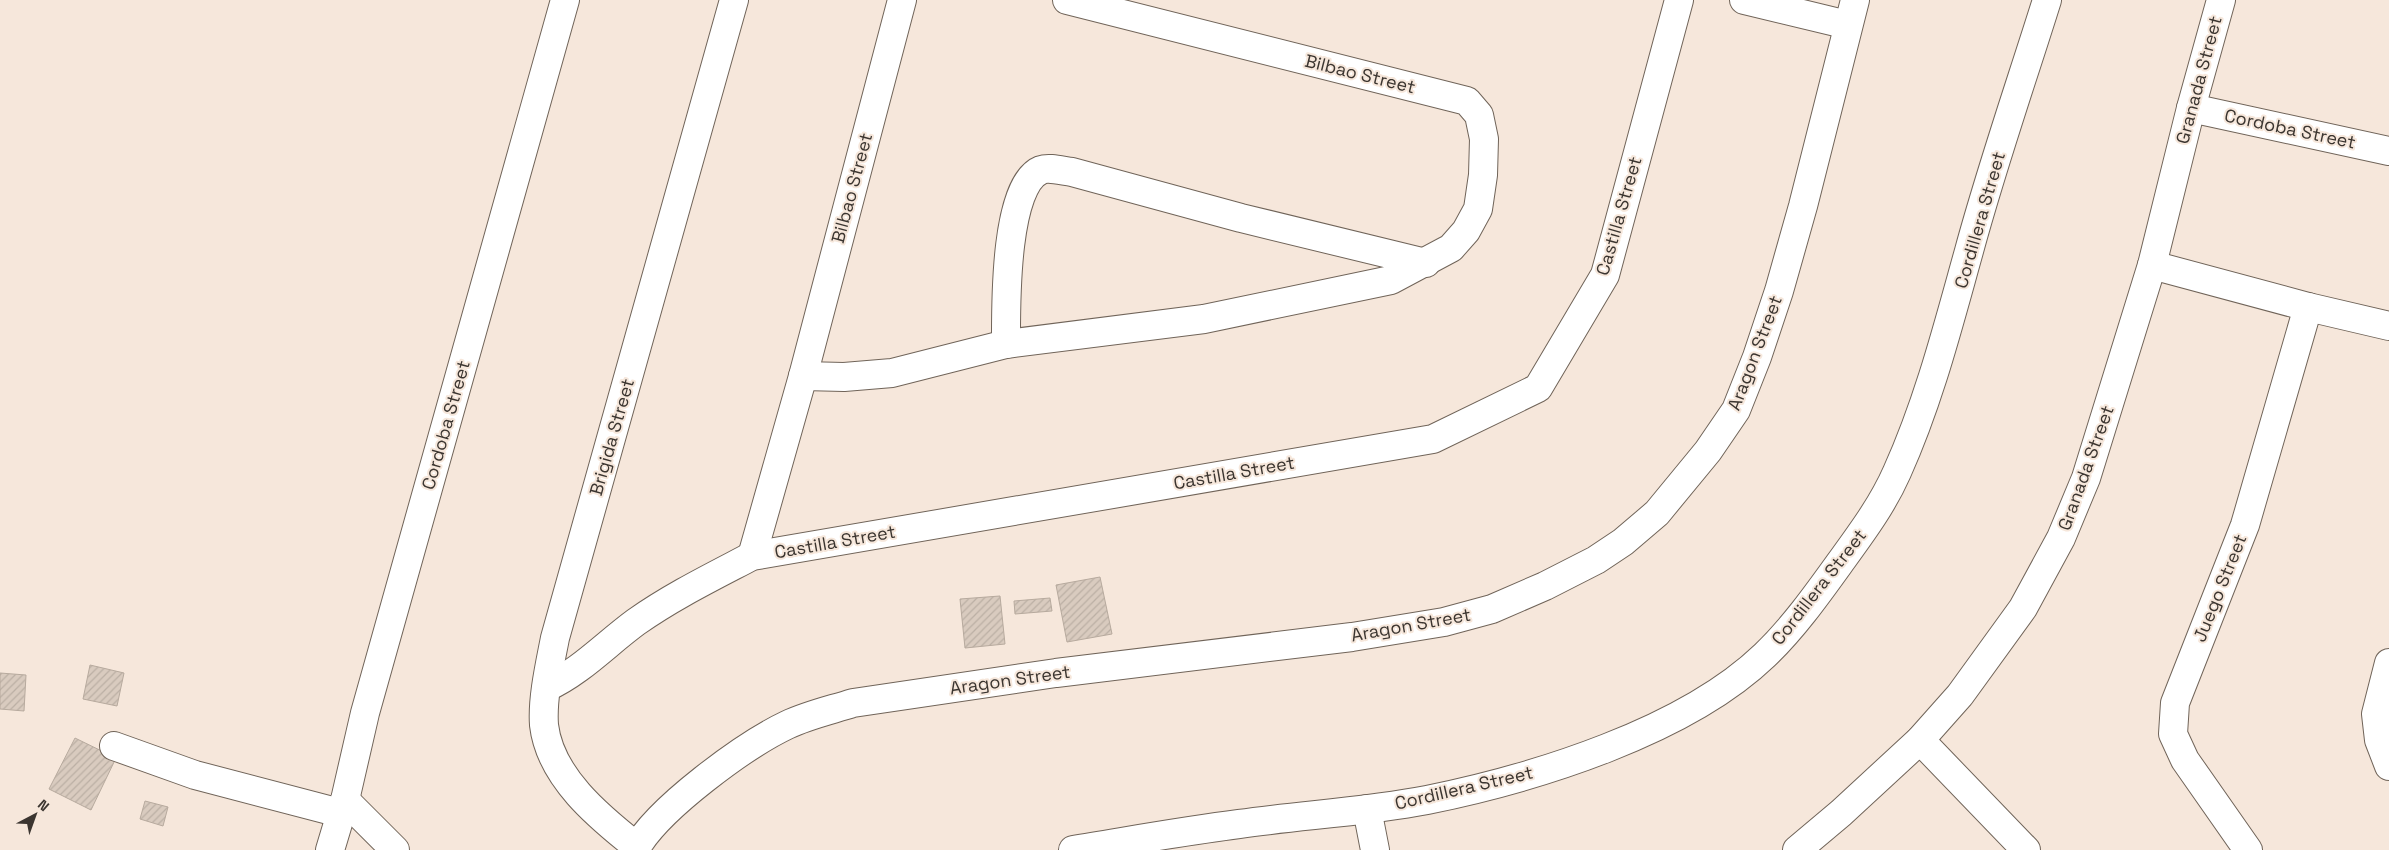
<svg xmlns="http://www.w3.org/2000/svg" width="2389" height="850" font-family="'Space Grotesk',sans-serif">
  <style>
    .building { fill: url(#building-hatch); stroke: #b7aa9e }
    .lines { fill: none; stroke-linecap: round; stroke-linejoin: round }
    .minor-casing { stroke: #706459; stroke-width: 30 }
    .minor { stroke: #fff; stroke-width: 28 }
    .labels { text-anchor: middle; stroke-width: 4; stroke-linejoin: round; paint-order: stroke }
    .street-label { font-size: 18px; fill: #3b3530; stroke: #f6e7db }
  </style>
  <defs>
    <pattern id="building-hatch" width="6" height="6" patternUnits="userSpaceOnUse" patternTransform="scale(1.25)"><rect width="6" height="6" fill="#d9cbbf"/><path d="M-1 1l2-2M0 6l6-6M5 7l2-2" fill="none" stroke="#bbafa4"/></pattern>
  </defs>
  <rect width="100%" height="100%" fill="#f6e7db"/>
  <g class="building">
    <path d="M1100,577l12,57 -45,8 -11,-57z"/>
    <path d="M1000,596l5,48 -40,4 -5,-49z"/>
    <path d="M1050,598l2,13 -37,3 -1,-13z"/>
    <path d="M90,665l34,8 -7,33 -34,-7z"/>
    <path d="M0,673l26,2 -2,36 -24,-2z"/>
    <path d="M75,738l41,20 -25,52 -42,-21z"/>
    <path d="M145,801l23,6 -5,19 -23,-7z"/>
  </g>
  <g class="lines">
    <defs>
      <g id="minor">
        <path d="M1744,0l104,25"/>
        <path d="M2191,108l198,43"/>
        <path d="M2152,265l156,42 81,19"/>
        <path d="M1006,344c0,-35 -2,-159 35,-174 8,-3 22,1 31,2l169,46 185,45"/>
        <path d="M803,376l41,1 48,-4 114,-29 198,-25 187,-39 60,-32 15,-17 12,-22 5,-34 1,-36 -5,-24 -12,-14 -400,-101"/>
        <path d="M752,556l51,-180 99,-376"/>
        <path d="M2389,663l-13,51 3,26 10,26"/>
        <path d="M547,687c33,-15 59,-43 89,-65 37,-26 76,-45 116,-66l681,-117 105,-51 67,-113 74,-275"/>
        <path d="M1920,740l106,110"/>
        <path d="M114,746l81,29 145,38"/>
        <path d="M345,800l50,50"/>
        <path d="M1367,809l8,41"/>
        <path d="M637,847c-38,-30 -87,-70 -93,-122 -2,-27 6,-61 11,-87l179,-638"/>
        <path d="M330,850l15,-50 20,-87 200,-713"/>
        <path d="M635,850c22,-41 110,-105 152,-125 21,-10 44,-15 66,-22l203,-30 296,-36 92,-15 48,-13 53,-23 51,-26 27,-18 34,-29 51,-62 28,-41 21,-53 22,-66 24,-85 52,-206"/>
        <path d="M1073,850c56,-9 111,-19 166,-26 63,-9 126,-12 188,-24 108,-22 258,-68 338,-145 28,-27 51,-59 74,-91 21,-29 43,-58 58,-92 32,-71 51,-146 72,-221 23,-85 52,-168 78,-251"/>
        <path d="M1797,850l44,-37 79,-73 40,-45 63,-87 38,-70 25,-60 66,-213 39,-157 30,-108"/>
        <path d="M2248,850l-63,-90 -12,-26 2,-31 70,-178 63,-218"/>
      </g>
    </defs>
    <use href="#minor" class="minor-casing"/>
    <use href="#minor" class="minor"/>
  </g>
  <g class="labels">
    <g class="street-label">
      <text transform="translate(1360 74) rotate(14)" y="6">Bilbao Street</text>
      <text transform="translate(2199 80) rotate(-75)" y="6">Granada Street</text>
      <text transform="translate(2290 129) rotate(12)" y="6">Cordoba Street</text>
      <text transform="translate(852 188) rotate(-75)" y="6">Bilbao Street</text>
      <text transform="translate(1619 216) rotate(-74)" y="6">Castilla Street</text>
      <text transform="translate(1980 220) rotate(-74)" y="6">Cordillera Street</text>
      <text transform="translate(1755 353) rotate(-69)" y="6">Aragon Street</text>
      <text transform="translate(446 425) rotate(-74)" y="6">Cordoba Street</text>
      <text transform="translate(612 437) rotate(-74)" y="6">Brigida Street</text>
      <text transform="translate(2086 468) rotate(-70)" y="6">Granada Street</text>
      <text transform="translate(1234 473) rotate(-10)" y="6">Castilla Street</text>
      <text transform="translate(835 542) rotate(-10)" y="6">Castilla Street</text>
      <text transform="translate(1819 587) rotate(-52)" y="6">Cordillera Street</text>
      <text transform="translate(2220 588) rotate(-68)" y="6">Juego Street</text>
      <text transform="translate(1411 625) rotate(-10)" y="6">Aragon Street</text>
      <text transform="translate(1010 680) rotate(-8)" y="6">Aragon Street</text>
      <text transform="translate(1464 788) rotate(-13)" y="6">Cordillera Street</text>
    </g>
  </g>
  <g transform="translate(35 815) rotate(41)" stroke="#f6e7db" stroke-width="4" paint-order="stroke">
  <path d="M0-4L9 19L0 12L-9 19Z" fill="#3b3530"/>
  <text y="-8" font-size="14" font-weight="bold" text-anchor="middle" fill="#3b3530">N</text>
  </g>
</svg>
